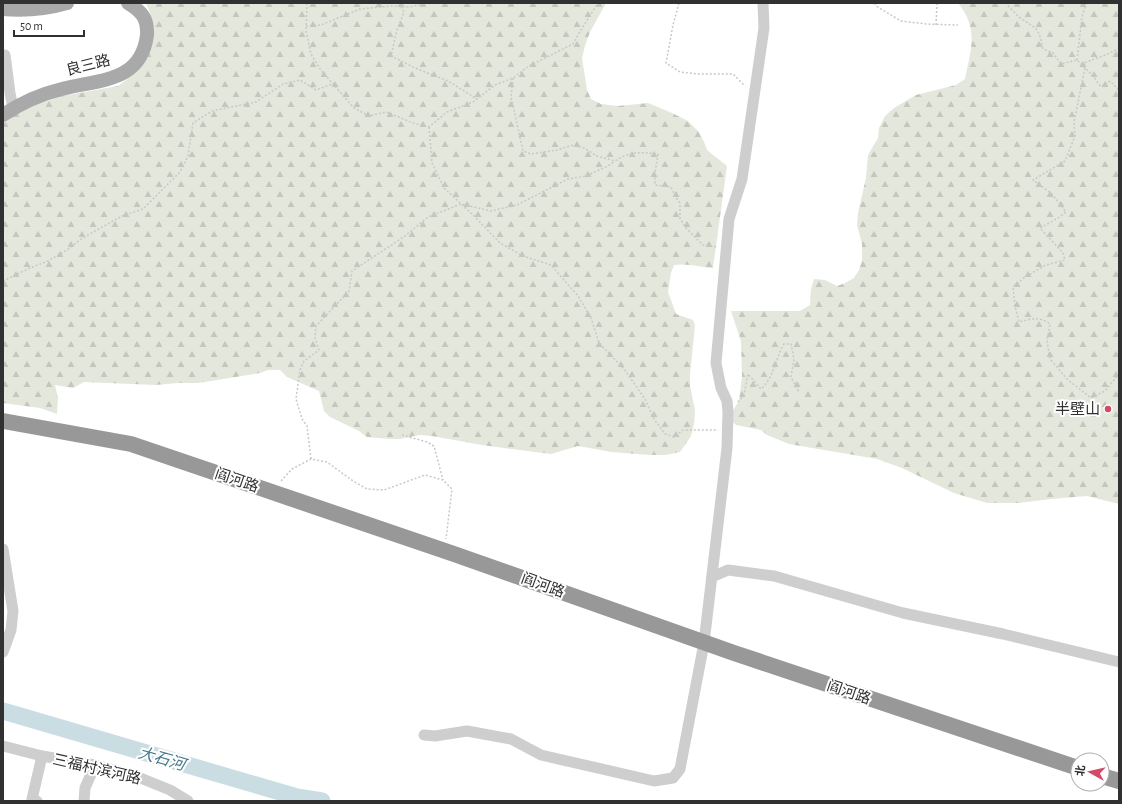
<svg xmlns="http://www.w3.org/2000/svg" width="1122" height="804" font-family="'Alegreya Sans','Noto Sans SC',sans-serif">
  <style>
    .forest { fill: url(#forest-firs) }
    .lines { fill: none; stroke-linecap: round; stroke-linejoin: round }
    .river { stroke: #c9dde3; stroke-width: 17 }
    .path { stroke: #c8c8c8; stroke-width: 1.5; stroke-dasharray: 2 2; stroke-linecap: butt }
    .minor { stroke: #cecece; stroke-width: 11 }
    .major { stroke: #a9a9a9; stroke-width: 14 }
    .highway { stroke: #989898; stroke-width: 16 }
    .poi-dot { fill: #d14b68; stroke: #fff; stroke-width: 1.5 }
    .labels { text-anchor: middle; stroke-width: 4; stroke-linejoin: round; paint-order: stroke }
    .street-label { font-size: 15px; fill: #313131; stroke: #fff }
    .poi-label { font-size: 15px; fill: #313131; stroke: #fff; text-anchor: end }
    .water-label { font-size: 16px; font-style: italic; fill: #487a8b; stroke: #fff }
  </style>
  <defs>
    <pattern id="forest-firs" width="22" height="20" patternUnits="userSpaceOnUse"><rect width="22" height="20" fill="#e3e7dc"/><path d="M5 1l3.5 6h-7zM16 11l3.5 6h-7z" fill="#c3c7bd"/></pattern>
  </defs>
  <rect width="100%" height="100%" fill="#fff"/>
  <g class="forest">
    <path d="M146,3h460l-16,29 -5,14 -3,12 5,32 4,9 10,5 17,2 30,-3 24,10 16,8 10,10 6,11 3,8 20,16 -14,102c-13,-1 -26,-5 -39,-3l-3,8 -3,19 8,22 17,6 2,5 -5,49v12l5,24 -1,14 -3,12 -11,16 -14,3h-16l-38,-3 -34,-6 -27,8 -69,-9 -50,-9 -13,-1 -19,4h-10l-23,-2 -8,-6 -29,-14 -6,-6 -5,-20 -32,-14 -7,-7h-12l-8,3 -62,10h-21l-21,2 -72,-3 -11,6 -18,-3 3,13 -1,16 -17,-6 -37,-5v-279l8,-7 23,-12 29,-9 55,-10 12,-9 22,-46 -2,-18z"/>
    <path d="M958,3h161v501l-32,-8 -36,3 -33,4h-31l-33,-10 -52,-25 -25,-9 -88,-15 -22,-9 -6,-5 -25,-5 -6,-5 2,-8 7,-11 3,-25 -1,-35 -10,-30h69l10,-6 1,-16 3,-10 11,1 12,6 8,-3 9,-5 5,-8 3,-10v-16l-5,-19 1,-12 8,-35 2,-23 10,-17 1,-10 6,-12 9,-8 22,-13 40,-10 9,-6c6,-30 14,-50 -7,-76z"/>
  </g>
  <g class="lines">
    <path class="river" d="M3,711l294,86 25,4"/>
    <g class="path">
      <path d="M307,3l-1,28 5,23 9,15 34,39 15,8 17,-4 27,11 16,4 18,-15 26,-10 22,-17 18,-7 16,-12 44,-22 6,-11 19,-30"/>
      <path d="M399,3l5,9 -7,18 -6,26 24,12 33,13 29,18"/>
      <path d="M679,3l-6,22 -7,38 14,9 18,2h35l12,12"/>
      <path d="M875,3l1,3 25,15 25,3 32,1"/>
      <path d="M1005,3c5,4 9,10 14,14 18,13 19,8 24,32l10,4 8,11 16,-4 16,16 8,11 9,-6 9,9"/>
      <path d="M936,25l1,-22"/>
      <path d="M306,26l15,-1 39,-16 32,-3 18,1 16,-4"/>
      <path d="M1077,60l5,-43 4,-14"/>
      <path d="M1081,64l27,-10 11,-6"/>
      <path d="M1085,68l-11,54 1,14 -10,25 -32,19 19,14 14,18 -8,6 -18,10 23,25 2,7 -19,5 -21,12 -12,10 2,19 4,16c11,-3 21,-6 31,2l-3,17 3,18 18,21 23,18 14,-7 14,-17"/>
      <path d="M513,78l-2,19 12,54 8,3 26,-4 16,-5 11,3 13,8 18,5c15,-10 25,-9 43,-7l-3,19v12l16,2 5,11 4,5v15l6,10 17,17 14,2"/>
      <path d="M429,127l3,36 12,25 28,26 28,29 23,13 28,9 27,31 13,22 8,25 25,26 21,30 9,20 11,15 9,3 9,-7h35"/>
      <path d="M3,281l27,-13 18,-7 19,-11 14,-11 41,-23 21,-7 37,-37 8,-16 5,-33 19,-12 44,-9 27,-18 17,-4 16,10 17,-6"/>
      <path d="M738,402l6,-7 4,-21 13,15c13,-11 14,-30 23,-45h7l3,15 -3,18 8,15"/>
      <path d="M402,435l25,7 7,4 9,34"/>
      <path d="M311,459l-4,-33 -5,-7 -6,-20 4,-29 4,-9 15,-11 -4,-12 1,-12 33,-35 3,-20 53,-35 23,-19 33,-13 30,7 26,-6 51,-26 18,-3 22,-10 7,-5"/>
      <path d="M281,481l11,-12 19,-10 16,3 26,19 14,8 17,1 41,-15 18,5 9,9 -6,50"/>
    </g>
    <g class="minor">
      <path d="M5,55l5,38 3,15"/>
      <path d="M3,549l10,62 -2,19 -8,22"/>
      <path d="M712,577l16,-7 46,6 129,37 100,21 116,28"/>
      <path d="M424,735l11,1 32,-5 44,8 30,16 113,26 19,-3 7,-9 24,-126 23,-195 1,-36 -1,-11 -6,-13 -5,-25 13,-144 13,-40 22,-151 -1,-25"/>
      <path d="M3,746l39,10 53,9 38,10 37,15 18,11"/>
      <path d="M37,801l-5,-2 10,-43"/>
      <path d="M84,801l1,-13 10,-23"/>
    </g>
    <g class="major">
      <path d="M3,9c22,2 43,0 64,-6"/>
      <path d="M3,115c18,-12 38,-21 59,-26 37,-10 79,-6 85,-54 1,-17 -6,-24 -19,-32"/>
    </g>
    <g class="highway">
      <path d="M3,421l128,23 323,110 280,99 344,115"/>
      <path d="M1102,776l17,5"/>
    </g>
  </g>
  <circle class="poi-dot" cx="1108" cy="409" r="4"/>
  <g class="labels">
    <g class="street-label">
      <text transform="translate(88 65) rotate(-14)" y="5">良三路</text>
      <text transform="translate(237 480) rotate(19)" y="5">阎河路</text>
      <text transform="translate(543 585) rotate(20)" y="5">阎河路</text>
      <text transform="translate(849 692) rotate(19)" y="5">阎河路</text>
      <text transform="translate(97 769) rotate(13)" y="5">三福村滨河路</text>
    </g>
    <g class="poi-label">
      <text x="1100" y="414">半壁山</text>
    </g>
    <g class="water-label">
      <text transform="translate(162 758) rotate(16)" y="6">大石河</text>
    </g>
  </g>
  <rect width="1122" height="804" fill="none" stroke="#313131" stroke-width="8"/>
  <g transform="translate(1090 772) rotate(278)"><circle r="19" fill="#ffffff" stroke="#adadad"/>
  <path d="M0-3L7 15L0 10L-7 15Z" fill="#d14b68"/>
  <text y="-6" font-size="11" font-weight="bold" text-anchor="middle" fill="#313131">北</text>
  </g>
  <path d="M14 30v6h70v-6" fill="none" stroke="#313131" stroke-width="2"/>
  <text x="20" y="30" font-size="12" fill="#313131" stroke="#ffffff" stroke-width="3" paint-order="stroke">50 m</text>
</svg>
